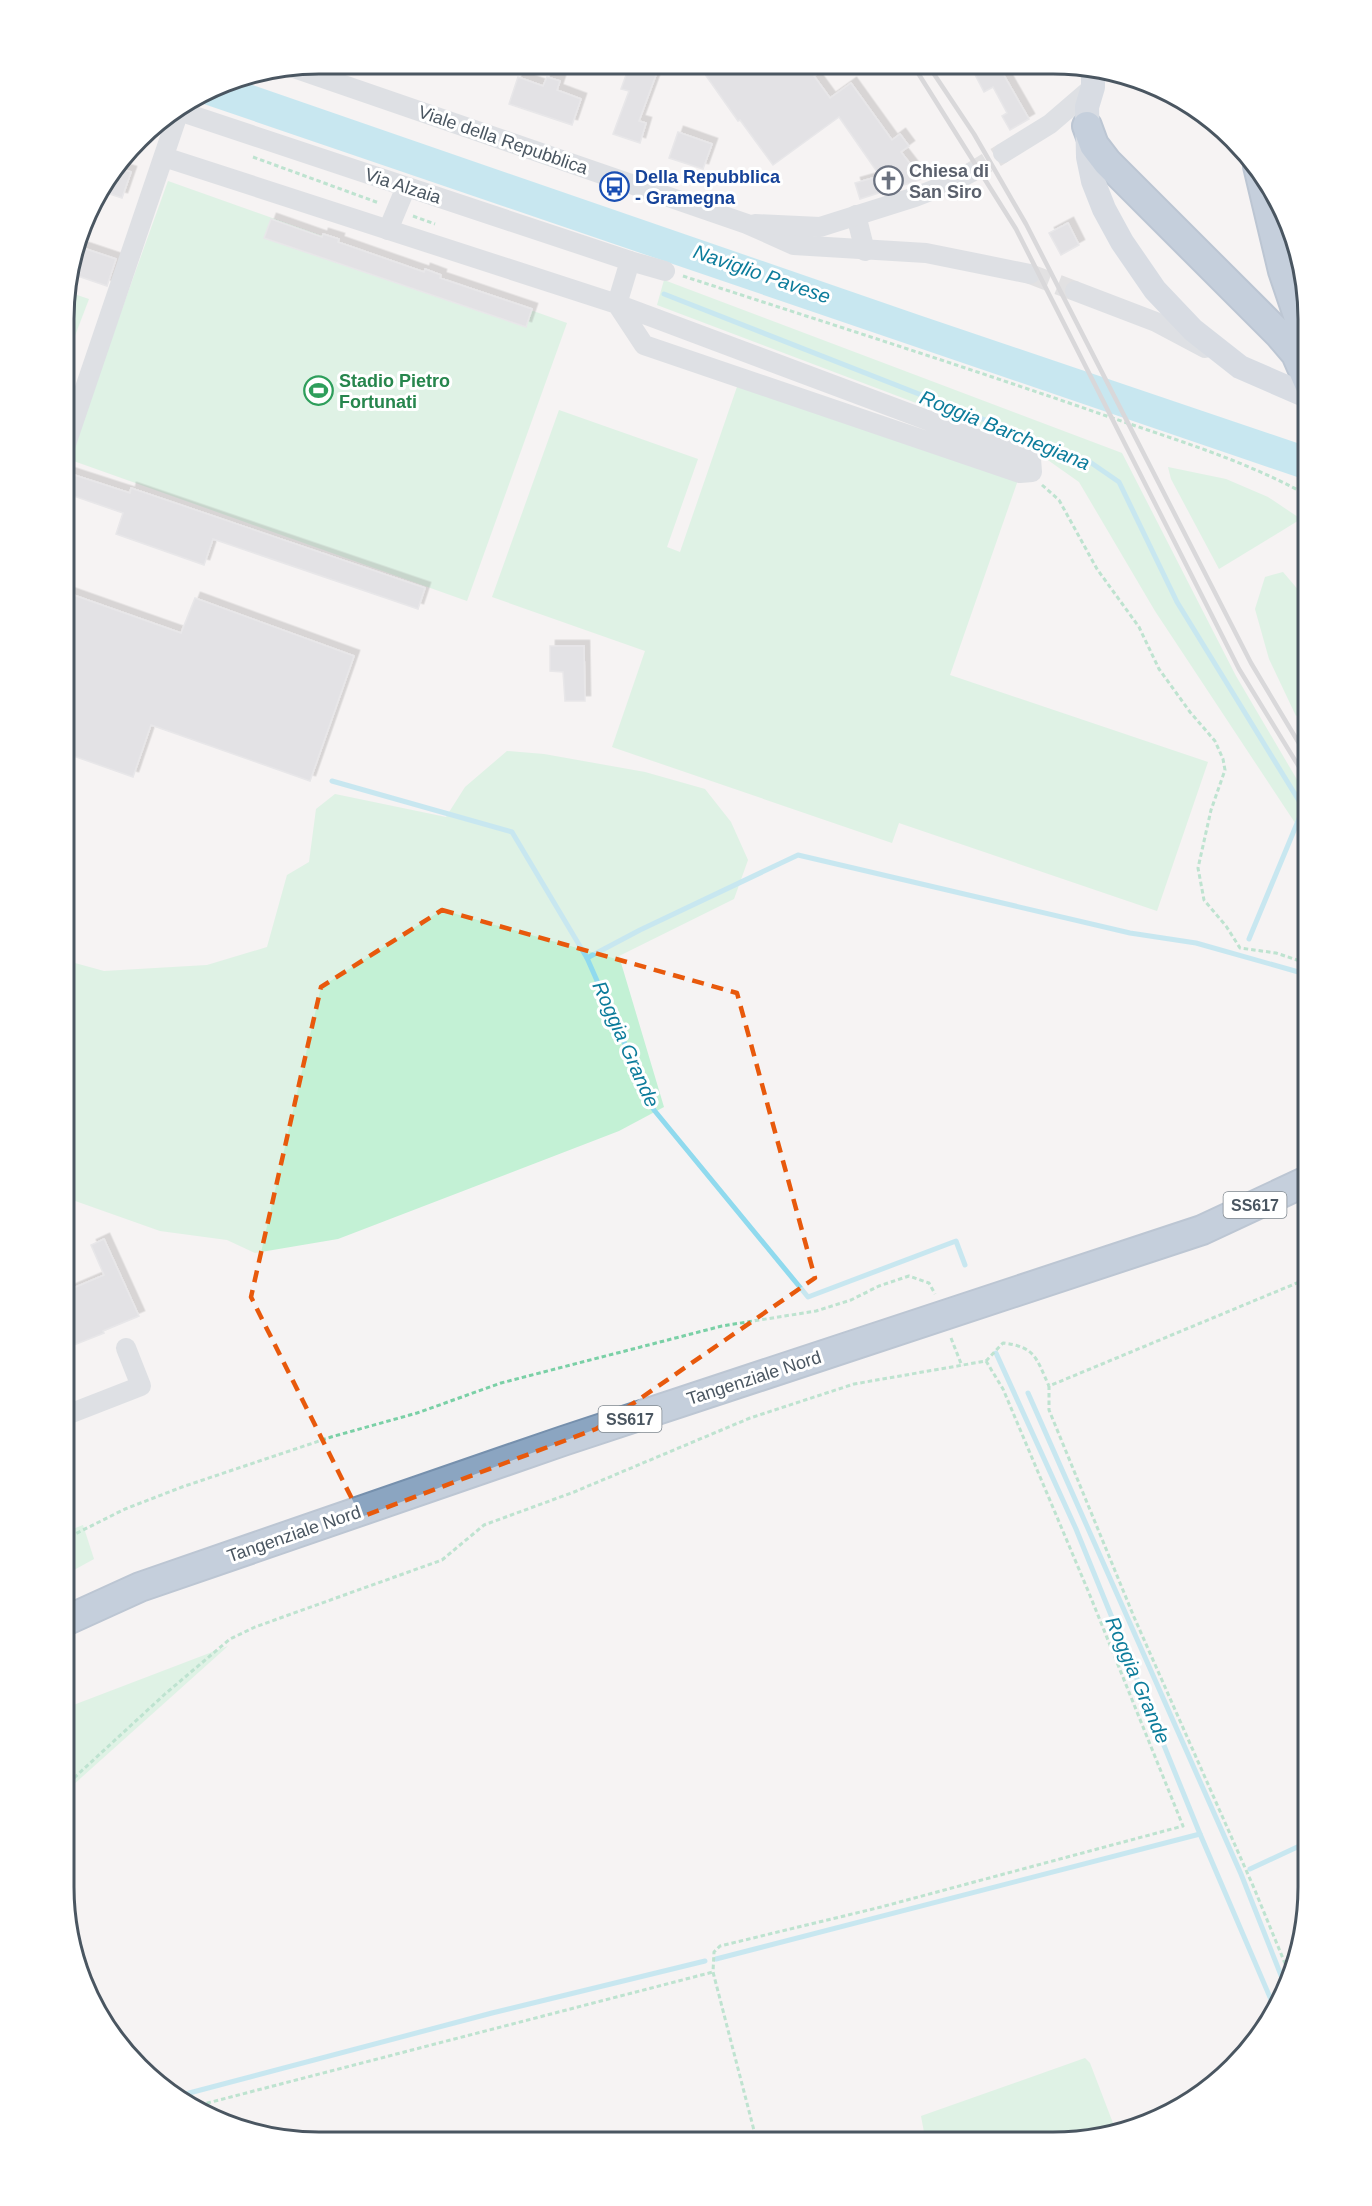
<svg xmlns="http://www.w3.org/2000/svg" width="1372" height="2206" font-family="Arial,sans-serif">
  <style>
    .green { fill: #c3f1d5 }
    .water { fill: #90daee }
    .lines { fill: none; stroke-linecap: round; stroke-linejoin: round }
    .stream { stroke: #90daee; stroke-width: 5 }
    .building { fill: #cdcfd5; stroke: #d7d9de; stroke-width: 1.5; filter: url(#shadow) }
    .minor-tunnel { stroke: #caccce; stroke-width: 20; stroke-dasharray: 20 10; stroke-linecap: butt }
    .highway-casing { stroke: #7690ad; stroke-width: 32 }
    .path { stroke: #7ad0a6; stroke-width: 3; stroke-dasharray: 4.5 3; stroke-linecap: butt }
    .minor { stroke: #c1cad2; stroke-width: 20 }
    .major { stroke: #b3c2d1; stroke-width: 24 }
    .highway { stroke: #8ba5c1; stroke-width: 28 }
    .rail { stroke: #b5b8bd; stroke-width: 4.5 }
    .marked { fill: none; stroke: #e8590c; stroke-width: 4.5; stroke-dasharray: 12 8; stroke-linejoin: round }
    .labels { text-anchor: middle; stroke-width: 6; stroke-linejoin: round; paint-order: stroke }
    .shield { fill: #fff; stroke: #808990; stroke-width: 1.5 }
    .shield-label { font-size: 16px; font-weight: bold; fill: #4a5661 }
    .street-label { font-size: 18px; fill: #4a5661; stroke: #fff }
    .worship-label { font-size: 18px; font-weight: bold; fill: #5b616d; stroke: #fff; text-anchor: start }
    .transit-label { font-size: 18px; font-weight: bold; fill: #164399; stroke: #fff; text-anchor: start }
    .leisure-label { font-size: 18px; font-weight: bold; fill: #27864d; stroke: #fff; text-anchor: start }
    .water-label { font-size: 20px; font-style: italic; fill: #0c7c9b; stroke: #fff }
    .rim { fill: none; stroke: #4a5661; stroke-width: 3 }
  </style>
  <defs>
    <filter id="shadow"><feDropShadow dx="5.5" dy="-5.5" stdDeviation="0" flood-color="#0004"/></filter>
  </defs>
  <rect width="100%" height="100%" fill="#f5f3f3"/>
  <g class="green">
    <path d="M168,181l399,142 -100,278 -399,-142z"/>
    <path d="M664,280l458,173 114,223 73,124v44l-154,-233 -76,-129 -34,-24 -31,-18 -357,-135z"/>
    <path d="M65,291l24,8 -24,63z"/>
    <path d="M738,384l280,96 -68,195 258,87 -51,149 -258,-88 -7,20 -280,-96 33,-96 -153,-54 67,-187 139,49 -31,88 13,5z"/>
    <path d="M1168,467l58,12 42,18 33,22 -82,50 -48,-90z"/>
    <path d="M1283,572l23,27 3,7v100l-13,10 -27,-57 -14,-50 10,-32z"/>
    <path d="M507,751l37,3 101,18 60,17 26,33 17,38 -14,39 -115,57 45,151 -45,24 -281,108 -83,14 -28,-13 -67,-9 -96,-34v-237l40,11 103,-6 60,-18 20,-72 22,-13 7,-53 19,-15 111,23 19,-30z"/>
    <path d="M83,1525l11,34 -31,17v-43z"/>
    <path d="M228,1646l-165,148v-85z"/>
    <path d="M1085,2058l5,5 26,68 -62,12h-128l-5,-27z"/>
  </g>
  <path class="water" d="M235,79l684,236 390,132v34l-1117,-381 29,-18z"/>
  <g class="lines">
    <g class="stream">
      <path d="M664,294l423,166 32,22 58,120 132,215"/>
      <path d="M332,781l180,51 75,126 67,152 154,187 148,-56 9,24"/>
      <path d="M1249,939l54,-130"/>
      <path d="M587,958l53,-28 158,-75 332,78 66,10 113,32"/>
      <path d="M996,1353l80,176 124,305 75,175"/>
      <path d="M1028,1393l213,481 45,114"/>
      <path d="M1250,1869l58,-27"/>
      <path d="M716,1959l484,-125"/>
      <path d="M174,2097l318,-84 213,-52"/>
    </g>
  </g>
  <g class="building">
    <path d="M630,64h30l-21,57 7,2 -6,20 -27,-9 16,-43 -8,-2z"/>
    <path d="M715,64h115l-16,12 16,22 21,-15 41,57 8,-6 9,12 -8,6 21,27 -62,20 -5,-16 25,-7 -41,-59 -66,48 -33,-45 -2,1 -34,-48z"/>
    <path d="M970,65h28l31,54 -19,11 -8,-14 5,-3 -14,-26 -9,5z"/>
    <path d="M518,77l25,9 4,-9 13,4 -3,9 24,9 -9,26 -63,-21z"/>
    <path d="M678,132l34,12 -9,25 -34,-11z"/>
    <path d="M118,168l13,4 -9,26 -21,-7z"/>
    <path d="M271,219l51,18 1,-3 16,5 -1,3 86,30 1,-3 16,6 -1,3 92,31 -6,18 -262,-89z"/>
    <path d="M1068,223l11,22 -18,10 -12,-22z"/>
    <path d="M77,246l39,13 -9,27 -38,-13z"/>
    <path d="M65,472l65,21 1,-5 294,100 -7,21 -205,-70 -9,26 -88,-31 7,-21 -58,-20z"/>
    <path d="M65,592l116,41 14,-35 159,58 -44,125 -159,-56 -18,52 -68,-24z"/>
    <path d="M550,646h34l1,55h-20l-2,-29 -13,-1z"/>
    <path d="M104,1239l35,77 -36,15 1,2 -40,16v-57l40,-17 -13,-30z"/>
  </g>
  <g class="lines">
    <g class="minor-tunnel">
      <path d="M970,173l33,-20"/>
      <path d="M1030,274l45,17"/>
    </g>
    <defs>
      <g id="highway">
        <path d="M1087,126l7,19 13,17 172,172 17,20 13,30"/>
        <path d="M1258,166l25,105 26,77"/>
        <path d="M63,1622l77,-35 423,-146 639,-211 107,-50"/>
      </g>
    </defs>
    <use href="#highway" class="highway-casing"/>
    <g class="path">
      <path d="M253,157l126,46"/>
      <path d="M413,216l22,8"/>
      <path d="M683,276c138,45 277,89 415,137 71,25 145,46 211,83"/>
      <path d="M1042,485l17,15 38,69 42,58 20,42 31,43 25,29 8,18 2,11 -14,40 -13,58 6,32 22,26 14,22 36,5 33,11"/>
      <path d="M951,1338l11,28"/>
      <path d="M986,1361l17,-18c33,4 33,15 46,43"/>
      <path d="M63,1540l62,-31 57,-22 149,-50 86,-24 84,-30 221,-57 94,-15 35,-11 28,-14 30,-10 20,7 6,11"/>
      <path d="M63,1788l102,-94 65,-55 25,-12 187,-67 42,-35 90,-33 176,-74 104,-34 132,-23 17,28 86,204 94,233 -302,81 -161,39 -6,6 -1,20 44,170"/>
      <path d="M1291,1978l-37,-90 -120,-271 -85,-207v-24l260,-108"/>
      <path d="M192,2107l521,-135"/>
    </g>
    <g class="minor">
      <path d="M294,68l453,156 47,21 132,8 104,21"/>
      <path d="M176,110l454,151 35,10"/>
      <path d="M1003,153l47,-29 43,-37"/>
      <path d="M164,157l453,147 414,155 1,13 -12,1 -376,-128 -27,-41 13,-43"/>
      <path d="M856,215l9,36"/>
      <path d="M755,224l65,3 95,-30 36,-14 19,-10"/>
      <path d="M388,230l18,-43"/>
      <path d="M1075,291l81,31 49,26"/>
      <path d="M65,447l114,-336"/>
      <path d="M64,1416l77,-30 -15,-38"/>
    </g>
    <path class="major" d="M1093,67v20l-6,20 1,50 5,24 11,28 18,33 33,48 38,40 47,37 69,30"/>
    <use href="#highway" class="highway"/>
    <g class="rail">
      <path d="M913,65l103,164 223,440 70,114"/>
      <path d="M928,65l46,69 52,90 225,439 58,97"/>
    </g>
  </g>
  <path d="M0 0H1372V2206H0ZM442,910l295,83 78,285 -219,151 -235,88 -110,-220 70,-310z" fill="#f5f3f3" fill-opacity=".55" fill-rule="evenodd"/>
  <path class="marked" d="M442,910l295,83 78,285 -219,151 -235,88 -110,-220 70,-310z"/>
  <defs>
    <symbol id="church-ring" viewBox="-11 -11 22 22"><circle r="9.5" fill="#fff" stroke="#6b7280" stroke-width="1.5"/><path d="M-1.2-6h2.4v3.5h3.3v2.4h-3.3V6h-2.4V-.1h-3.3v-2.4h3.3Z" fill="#6b7280"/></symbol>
    <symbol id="bus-ring" viewBox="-11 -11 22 22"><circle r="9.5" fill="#fff" stroke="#1a4fb4" stroke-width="1.5"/><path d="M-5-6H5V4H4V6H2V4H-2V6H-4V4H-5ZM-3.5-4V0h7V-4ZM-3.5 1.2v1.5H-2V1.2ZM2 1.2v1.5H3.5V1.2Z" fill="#1a4fb4"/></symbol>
    <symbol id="stadium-ring" viewBox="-11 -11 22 22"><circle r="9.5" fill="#fff" stroke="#2e9e5b" stroke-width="1.5"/><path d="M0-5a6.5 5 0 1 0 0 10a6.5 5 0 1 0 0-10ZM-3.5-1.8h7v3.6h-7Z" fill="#2e9e5b"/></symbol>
  </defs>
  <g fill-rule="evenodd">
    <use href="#church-ring" x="872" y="164" width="33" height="33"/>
    <use href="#bus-ring" x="598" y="170" width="33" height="33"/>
    <use href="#stadium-ring" x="302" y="374" width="33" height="33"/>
  </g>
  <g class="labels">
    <g class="shield">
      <rect x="1223.5" y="1192" width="63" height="26" rx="4.5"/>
      <rect x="598.5" y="1406" width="63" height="26" rx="4.5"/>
    </g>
    <g class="shield-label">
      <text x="1255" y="1211">SS617</text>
      <text x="630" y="1425">SS617</text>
    </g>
    <g class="street-label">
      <text transform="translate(503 140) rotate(19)" y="6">Viale della Repubblica</text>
      <text transform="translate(403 186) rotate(18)" y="6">Via Alzaia</text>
      <text transform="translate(754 1378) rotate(-18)" y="6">Tangenziale Nord</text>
      <text transform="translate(294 1534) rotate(-19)" y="6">Tangenziale Nord</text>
    </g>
    <g class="worship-label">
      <text x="909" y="177">Chiesa di<tspan x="909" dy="21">San Siro</tspan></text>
    </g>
    <g class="transit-label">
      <text x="635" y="183">Della Repubblica<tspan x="635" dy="21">- Gramegna</tspan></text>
    </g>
    <g class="leisure-label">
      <text x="339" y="387">Stadio Pietro<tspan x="339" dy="21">Fortunati</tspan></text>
    </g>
    <g class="water-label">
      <text transform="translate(762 274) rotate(19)" y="7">Naviglio Pavese</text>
      <text transform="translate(1005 430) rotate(22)" y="7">Roggia Barchegiana</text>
      <text transform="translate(626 1044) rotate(66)" y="7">Roggia Grande</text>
      <text transform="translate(1138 1680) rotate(67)" y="7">Roggia Grande</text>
    </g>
  </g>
  <path d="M0 0H1372V2206H0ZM319 74H1053A245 245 0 0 1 1298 319V1887A245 245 0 0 1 1053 2132H319A245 245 0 0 1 74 1887V319A245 245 0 0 1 319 74Z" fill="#fff" fill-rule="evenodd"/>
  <path class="rim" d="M319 74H1053A245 245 0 0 1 1298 319V1887A245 245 0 0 1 1053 2132H319A245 245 0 0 1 74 1887V319A245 245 0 0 1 319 74Z"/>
</svg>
